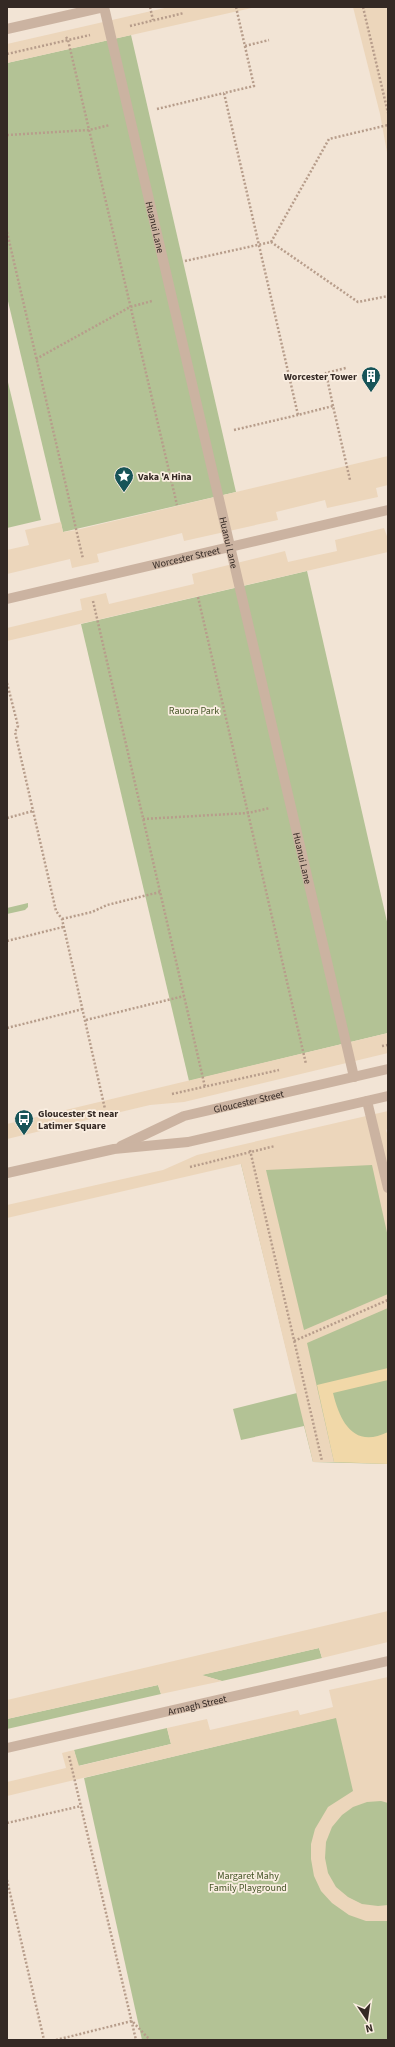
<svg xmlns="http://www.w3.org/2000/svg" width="395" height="2047" font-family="'Source Sans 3',sans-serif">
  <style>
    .green { fill: #b3c295 }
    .sand { fill: #f1d8a8 }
    .plaza { fill: #ecd6bb }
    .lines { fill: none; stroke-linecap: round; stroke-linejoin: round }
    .path { stroke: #b79d8b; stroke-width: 2.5; stroke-dasharray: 2 2; stroke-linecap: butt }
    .minor { stroke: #cbb3a1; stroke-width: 10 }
    .labels { text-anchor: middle; stroke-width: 3.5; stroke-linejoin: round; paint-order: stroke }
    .street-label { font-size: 10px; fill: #342924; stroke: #faeee1 }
    .poi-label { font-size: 10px; font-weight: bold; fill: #342924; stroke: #faeee1; text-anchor: start }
    .park-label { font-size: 10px; fill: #445426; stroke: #faeee1 }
  </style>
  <rect width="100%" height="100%" fill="#f2e4d5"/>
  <g class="green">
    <path d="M131,35l105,457 -173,40 -56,-235v-234z"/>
    <path d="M7,378l34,142 -34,8z"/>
    <path d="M307,571l81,355v107l-199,48 -108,-457z"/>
    <path d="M28,903v4l-3,3 -18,4v-6z"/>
    <path d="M388,1137v327l-75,-2 -9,-36 -63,14 -8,-31 64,-16 -56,-229z"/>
    <path d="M319,1648l3,10 -100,23 -21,-6z"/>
    <path d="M158,1685l3,9 -154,35v-10z"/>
    <path d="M388,1705v335h-246l-58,-262z"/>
    <path d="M167,1728l4,16 -93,22 -4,-16z"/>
  </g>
  <path class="sand" d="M388,1368v12l-55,13c7,29 21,56 55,39v32l-54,-2 -17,-77z"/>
  <g class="plaza">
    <path d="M169,7h87l-249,56v-19z"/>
    <path d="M353,7h35v151l-8,-44z"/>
    <path d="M388,456v29l-12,3 2,9 -51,11 -2,-8 -49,12 2,8 -94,21 -2,-8 -85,21 2,8 -27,6 -2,-9 -63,15v-24l22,-5 -4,-15 36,-8 2,10 13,-2z"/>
    <path d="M384,528l4,11v13l-381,89v-13l75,-18 -2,-11 26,-6 3,11 85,-20 -2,-10 93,-23 3,11 49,-11 -2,-11z"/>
    <path d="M388,1033v20l-204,49 -34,3 -143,34v-15z"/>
    <path d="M388,1111v18l-2,1 2,7v100l-16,-72 -106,5 38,160 84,-36v14l-81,35 27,119h-21l-72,-298 -234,54v-13l156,-35 34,-15z"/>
    <path d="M388,1611v31l-66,16 -3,-10 -117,27 20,6 -61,13 -3,-9 -151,34v-19z"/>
    <path d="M388,1677v126l-7,-2 -14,1 -14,5 -11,8 -10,12 -6,15 -1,16 3,15 8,14 12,10 14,7 16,2 10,-1v16h-22l-17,-6 -17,-12 -11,-12 -7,-15 -3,-17v-15l4,-15 13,-22 25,-16 -17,-73 -329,78v-14l59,-14 -4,-15 12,-3 5,16 92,-22 -4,-16 40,-9 3,11 88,-20 2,5 33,-8 -4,-17z"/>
  </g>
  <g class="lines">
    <g class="path">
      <path d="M150,7l3,13"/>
      <path d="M236,7l18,79 -30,7 74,322 35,-9 17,74"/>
      <path d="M363,7l25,106"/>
      <path d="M130,26l54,-13"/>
      <path d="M66,37l2,3 109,465"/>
      <path d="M245,46l24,-6"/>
      <path d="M7,54l83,-19"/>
      <path d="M157,109l67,-16"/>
      <path d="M7,135l82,-5 21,-5"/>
      <path d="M7,232l76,327"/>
      <path d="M271,242l58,-103 59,-14"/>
      <path d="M185,261l86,-19 87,60 30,-6"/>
      <path d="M36,359l94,-52 22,-6"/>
      <path d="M333,406l-7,-33 20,-5"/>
      <path d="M234,430l64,-15"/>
      <path d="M198,597l108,467"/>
      <path d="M93,601l112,486"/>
      <path d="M7,683l11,43 -3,6 41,179 6,8 43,190"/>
      <path d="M7,818l26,-7"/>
      <path d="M143,819l105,-6 22,-5"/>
      <path d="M62,919l30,-7 15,-7 53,-13"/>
      <path d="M7,941l56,-14"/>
      <path d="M86,1020l98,-24"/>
      <path d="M7,1028l76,-19"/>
      <path d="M382,1046l6,-1"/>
      <path d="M172,1094l107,-24"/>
      <path d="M250,1150l72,311"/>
      <path d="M190,1167l85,-21"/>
      <path d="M294,1341l94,-41"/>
      <path d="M69,1756l67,284"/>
      <path d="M7,1823l74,-17"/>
      <path d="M7,1880l37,160"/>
      <path d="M56,2040l76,-19 18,19"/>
    </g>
    <g class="minor">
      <path id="s1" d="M104,7l250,1070"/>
      <path d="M7,29l97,-22"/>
      <path id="s2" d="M7,599l381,-89"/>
      <path d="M367,1101l21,87"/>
      <path id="s3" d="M121,1146l63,-30 204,-47"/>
      <path d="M7,1173l107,-24 74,-7 200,-46"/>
      <path id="s4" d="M7,1748l381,-87"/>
    </g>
  </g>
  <defs>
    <symbol id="building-pin" viewBox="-11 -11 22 30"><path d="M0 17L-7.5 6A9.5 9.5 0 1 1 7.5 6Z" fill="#175458" stroke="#faeee1"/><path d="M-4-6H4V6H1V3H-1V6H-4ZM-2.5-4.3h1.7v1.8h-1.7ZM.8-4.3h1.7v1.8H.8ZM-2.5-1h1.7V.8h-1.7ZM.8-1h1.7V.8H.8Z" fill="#fff"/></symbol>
    <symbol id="sight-pin" viewBox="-11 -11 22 30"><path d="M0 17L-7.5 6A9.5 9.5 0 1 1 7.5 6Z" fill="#175458" stroke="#faeee1"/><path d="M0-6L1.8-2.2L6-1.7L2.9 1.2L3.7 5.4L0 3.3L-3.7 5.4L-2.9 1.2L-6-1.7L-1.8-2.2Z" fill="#fff"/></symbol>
    <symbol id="bus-pin" viewBox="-11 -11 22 30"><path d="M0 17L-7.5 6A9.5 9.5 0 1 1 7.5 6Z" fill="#175458" stroke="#faeee1"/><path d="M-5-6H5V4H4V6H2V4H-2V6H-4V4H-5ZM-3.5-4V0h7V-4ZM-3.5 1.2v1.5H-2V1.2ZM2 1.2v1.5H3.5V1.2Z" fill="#fff"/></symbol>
  </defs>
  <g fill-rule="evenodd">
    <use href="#building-pin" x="360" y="365" width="22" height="30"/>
    <use href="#sight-pin" x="113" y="465" width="22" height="30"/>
    <use href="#bus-pin" x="13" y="1108" width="22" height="30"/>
  </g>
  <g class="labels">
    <g class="street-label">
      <text dy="4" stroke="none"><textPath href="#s1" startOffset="226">Huanui Lane</textPath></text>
      <text dy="4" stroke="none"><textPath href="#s1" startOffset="550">Huanui Lane</textPath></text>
      <text dy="4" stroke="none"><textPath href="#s2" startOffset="184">Worcester Street</textPath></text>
      <text dy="4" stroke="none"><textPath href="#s1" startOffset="874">Huanui Lane</textPath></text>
      <text dy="4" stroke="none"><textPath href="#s3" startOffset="136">Gloucester Street</textPath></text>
      <text dy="4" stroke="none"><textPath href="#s4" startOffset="195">Armagh Street</textPath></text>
    </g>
    <g class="poi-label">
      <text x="357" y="380" text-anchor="end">Worcester Tower</text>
      <text x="138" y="480">Vaka 'A Hina</text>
      <text x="38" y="1117">Gloucester St near<tspan x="38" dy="12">Latimer Square</tspan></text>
    </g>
    <g class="park-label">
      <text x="194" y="714">Rauora Park</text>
      <text x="248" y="1879">Margaret Mahy<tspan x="248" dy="12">Family Playground</tspan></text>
    </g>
  </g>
  <rect width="395" height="2047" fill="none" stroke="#342924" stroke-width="16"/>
  <g transform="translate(367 2019) rotate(167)" stroke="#faeee1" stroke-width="3" paint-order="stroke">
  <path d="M0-3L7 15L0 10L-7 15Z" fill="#342924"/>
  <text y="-6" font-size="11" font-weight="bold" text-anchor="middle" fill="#342924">N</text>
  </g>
</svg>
